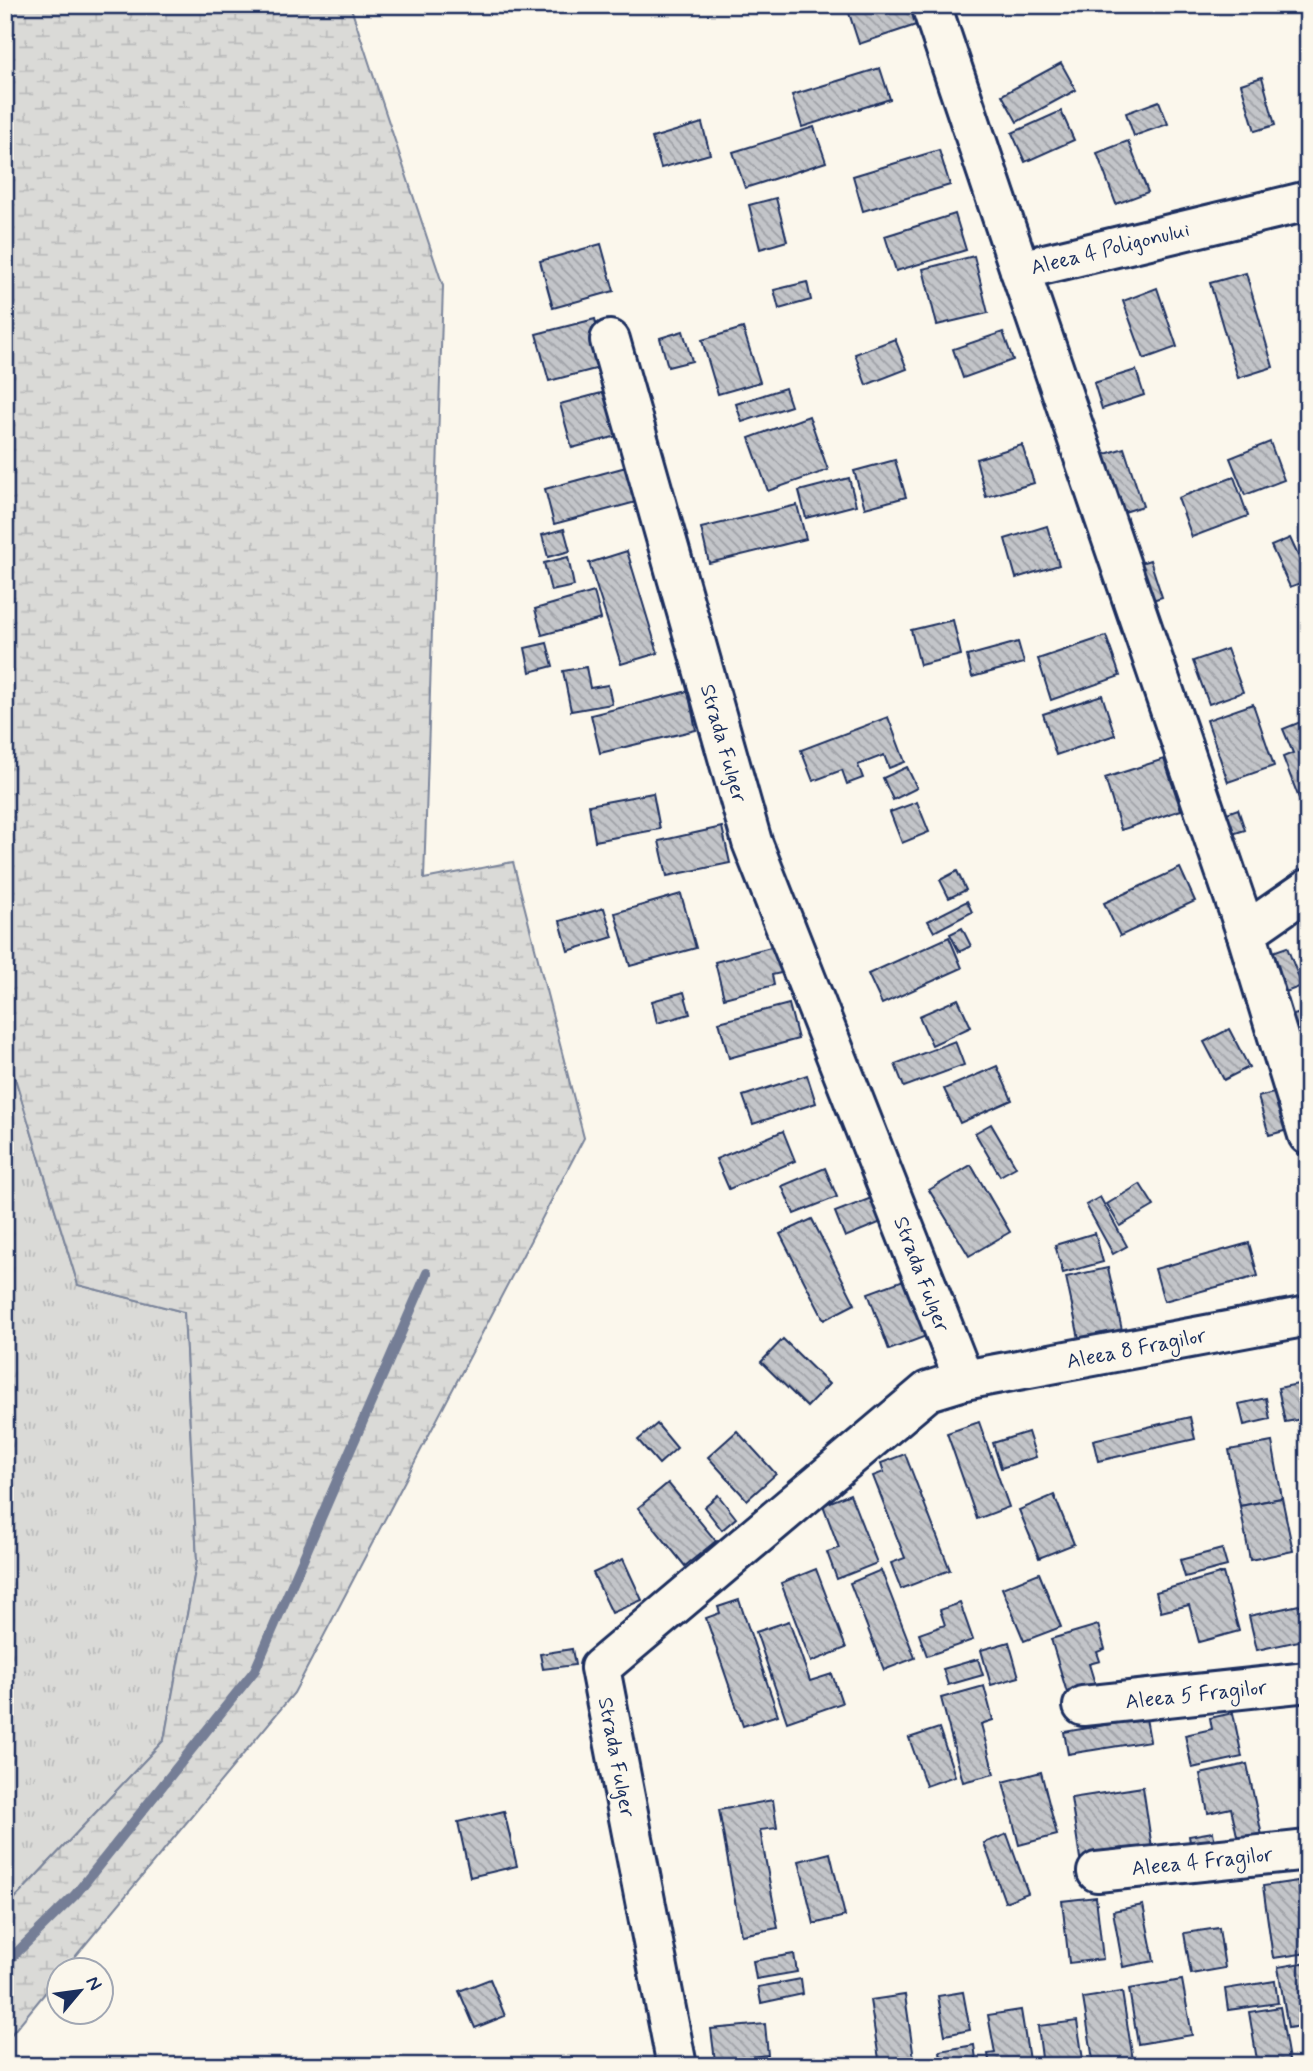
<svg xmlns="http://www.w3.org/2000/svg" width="1313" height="2071" font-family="Mynerve,sans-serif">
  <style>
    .grass { fill: url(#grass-tufts); stroke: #7a849a; stroke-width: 2 }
    .wetland { fill: url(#wetland-marsh); stroke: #7a849a; stroke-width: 2 }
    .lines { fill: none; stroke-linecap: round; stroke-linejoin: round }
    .stream { stroke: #747e96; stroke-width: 10 }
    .building { fill: url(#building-back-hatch); stroke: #1b2f5e; stroke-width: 2 }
    .minor-casing { stroke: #1b2f5e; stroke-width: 44 }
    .minor { stroke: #fbf7ec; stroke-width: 38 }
    .labels { text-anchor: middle; stroke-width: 5; stroke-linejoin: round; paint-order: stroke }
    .street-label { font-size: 21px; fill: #1b2f5e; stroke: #fbf7ec }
  </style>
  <defs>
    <pattern id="grass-tufts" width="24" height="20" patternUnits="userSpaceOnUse" patternTransform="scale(1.75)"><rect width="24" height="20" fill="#dadad7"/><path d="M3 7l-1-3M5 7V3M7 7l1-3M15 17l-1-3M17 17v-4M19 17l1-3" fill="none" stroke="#babbbb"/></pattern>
    <pattern id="wetland-marsh" width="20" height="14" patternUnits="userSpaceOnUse" patternTransform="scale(1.75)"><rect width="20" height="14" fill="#dadad7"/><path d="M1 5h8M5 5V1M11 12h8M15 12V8" fill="none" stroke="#babbbb"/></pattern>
    <pattern id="building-back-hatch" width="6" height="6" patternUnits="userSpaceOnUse" patternTransform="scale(1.75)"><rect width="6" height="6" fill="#c3c5c9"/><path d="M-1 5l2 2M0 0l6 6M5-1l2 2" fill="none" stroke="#9ea0a6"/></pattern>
  </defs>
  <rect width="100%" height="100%" fill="#fbf7ec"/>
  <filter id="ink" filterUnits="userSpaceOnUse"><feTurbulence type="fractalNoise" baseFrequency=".0143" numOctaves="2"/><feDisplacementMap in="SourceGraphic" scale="14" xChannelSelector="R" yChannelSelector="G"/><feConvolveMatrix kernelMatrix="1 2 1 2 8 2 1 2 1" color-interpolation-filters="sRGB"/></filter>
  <g filter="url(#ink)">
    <path class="grass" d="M5,1045l73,240 106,27 13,248 -33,180 -159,169z"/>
    <path class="wetland" d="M5,5h345l93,281 -19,593 89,-17 71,276 -290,555 -229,276h-5l-1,7 -54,66v-133l159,-169 33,-180 -13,-248 -106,-27 -73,-240z"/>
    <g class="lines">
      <path class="stream" d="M5,1964l70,-69 180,-225 172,-397"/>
    </g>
    <g class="building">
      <path d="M864,5h46l6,20 -57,19 -11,-34z"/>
      <path d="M1024,5h21v2l-19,6z"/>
      <path d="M1061,63l15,27 -59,32 -15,-27z"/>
      <path d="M880,68l10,31 -88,28 -10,-32z"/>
      <path d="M1262,77l13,48 -20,6 -14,-47z"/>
      <path d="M1159,101l9,23 -34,12 -8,-23z"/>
      <path d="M1061,111l13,29 -49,22 -13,-29z"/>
      <path d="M702,123l8,31 -49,14 -9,-30z"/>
      <path d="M814,127l12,35 -81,26 -12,-36z"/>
      <path d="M1128,141l20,51 -32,12 -19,-51z"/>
      <path d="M939,150l11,35 -87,26 -10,-35z"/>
      <path d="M776,198l11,43 -27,8 -11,-44z"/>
      <path d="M955,214l11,36 -70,21 -11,-35z"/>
      <path d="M601,244l13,47 -61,17 -13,-47z"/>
      <path d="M974,256l14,57 -51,12 -14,-56z"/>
      <path d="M1246,273l27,94 -35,11 -28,-95z"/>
      <path d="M807,282l4,18 -32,9 -5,-19z"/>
      <path d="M1157,288l20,59 -33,12 -21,-58z"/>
      <path d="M595,319l12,47 -58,15 -13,-47z"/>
      <path d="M743,328l17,54 -42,12 -16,-54z"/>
      <path d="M683,331l9,30 -24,6 -8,-29z"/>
      <path d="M1003,332l10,28 -50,18 -10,-29z"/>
      <path d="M895,339l12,30 -41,16 -11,-31z"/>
      <path d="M1136,370l8,25 -42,14 -8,-26z"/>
      <path d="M785,388l6,18 -49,16 -6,-18z"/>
      <path d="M609,391l12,44 -49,13 -12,-44z"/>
      <path d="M1308,410v21l-8,-18z"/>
      <path d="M809,416l19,54 -60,21 -19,-53z"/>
      <path d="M1270,442l14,38 -39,15 -15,-37z"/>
      <path d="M1022,445l12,38 -48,14 -10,-38z"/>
      <path d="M1124,448l19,58 -31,10 -19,-58z"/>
      <path d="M895,460l11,37 -41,11 -11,-37z"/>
      <path d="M626,467l10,35 -82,22 -9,-35z"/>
      <path d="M1234,477l14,39 -56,21 -14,-39z"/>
      <path d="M849,478l7,27 -50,13 -7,-27z"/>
      <path d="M797,505l9,34 -97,24 -8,-35z"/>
      <path d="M1047,526l12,39 -43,13 -11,-39z"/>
      <path d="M564,529l6,22 -22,6 -6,-22z"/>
      <path d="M1290,538l18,39v3l-18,7 -19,-41z"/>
      <path d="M627,551l31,102 -37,11 -32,-101z"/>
      <path d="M568,557l6,29 -23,5 -7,-28z"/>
      <path d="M1150,560l12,37 -16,5 -12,-37z"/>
      <path d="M594,592l7,27 -59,16 -7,-26z"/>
      <path d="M953,620l8,35 -41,10 -9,-35z"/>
      <path d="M1106,636l14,40 -69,24 -13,-41z"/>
      <path d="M1018,642l6,21 -52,14 -5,-21z"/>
      <path d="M547,643l6,23 -23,6 -5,-24z"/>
      <path d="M1227,649l16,43 -34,12 -16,-43z"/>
      <path d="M586,667l4,21 18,-3 4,19 -41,7 -8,-40z"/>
      <path d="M688,691l8,39 -96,23 -9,-38z"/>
      <path d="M1102,695l13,40 -59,20 -13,-41z"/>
      <path d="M1253,704l21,62 -46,16 -21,-62z"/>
      <path d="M888,717l17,45 -16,6 -5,-13 -26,10 5,13 -16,6 -5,-14 -29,11 -12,-31z"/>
      <path d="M1308,719v84l-6,3 -19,-49 10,-4 -10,-24z"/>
      <path d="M1164,759l17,51 -60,20 -16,-52z"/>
      <path d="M907,767l10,21 -24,12 -10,-22z"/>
      <path d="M653,793l7,36 -65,12 -6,-36z"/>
      <path d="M917,802l12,30 -27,11 -12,-31z"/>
      <path d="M1238,809l7,21 -16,5 -8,-20z"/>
      <path d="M722,827l8,36 -63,13 -8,-35z"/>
      <path d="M1180,868l15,33 -75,35 -16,-33z"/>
      <path d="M957,871l9,19 -17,8 -9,-18z"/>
      <path d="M681,894l15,54 -66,18 -15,-53z"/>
      <path d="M967,901l5,11 -38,20 -6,-11z"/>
      <path d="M604,908l9,29 -45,14 -8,-30z"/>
      <path d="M962,928l9,18 -12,6 -9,-18z"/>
      <path d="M949,937l13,31 -80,36 -14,-30z"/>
      <path d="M778,945l7,27 -13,3 2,10 -50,13 -9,-36z"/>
      <path d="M1287,947l15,39 -19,7 -16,-39z"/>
      <path d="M684,992l6,22 -33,9 -5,-22z"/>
      <path d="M958,999l13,28 -39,18 -13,-29z"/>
      <path d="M789,1004l9,35 -69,19 -10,-36z"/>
      <path d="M1308,1011v17l-13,4 -5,-16z"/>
      <path d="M1229,1029l20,38 -25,13 -20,-38z"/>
      <path d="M1308,1036v34l-13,-31z"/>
      <path d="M955,1041l9,24 -60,22 -9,-23z"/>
      <path d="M997,1066l15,34 -52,23 -16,-34z"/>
      <path d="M807,1075l9,28 -63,21 -10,-28z"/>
      <path d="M1277,1092l11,38 -19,5 -11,-38z"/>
      <path d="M991,1124l25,43 -16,9 -25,-43z"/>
      <path d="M783,1131l12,30 -66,28 -13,-30z"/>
      <path d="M971,1165l39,67 -41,24 -40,-66z"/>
      <path d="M825,1168l12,29 -43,17 -12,-28z"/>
      <path d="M1140,1184l14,22 -34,20 -13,-22z"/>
      <path d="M874,1197l10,24 -39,16 -10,-25z"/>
      <path d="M1100,1197l27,49 -14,8 -27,-49z"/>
      <path d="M812,1219l43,85 -31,16 -44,-86z"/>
      <path d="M1095,1233l8,29 -40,11 -8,-28z"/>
      <path d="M1249,1243l9,33 -94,25 -9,-32z"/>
      <path d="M1108,1268l16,71 -43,9 -15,-71z"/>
      <path d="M909,1278l20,57 -40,15 -21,-57z"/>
      <path d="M783,1339l46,45 -22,23 -46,-45z"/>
      <path d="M1308,1382v36l-23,4 -7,-34z"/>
      <path d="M1266,1398l4,21 -26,6 -5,-21z"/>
      <path d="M1190,1417l5,22 -97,22 -5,-21z"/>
      <path d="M979,1422l30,85 -32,12 -30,-86z"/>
      <path d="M657,1424l20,24 -18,16 -21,-24z"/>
      <path d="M737,1431l39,43 -29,26 -39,-43z"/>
      <path d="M1028,1432l8,25 -35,11 -8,-25z"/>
      <path d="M1272,1442l10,56 -42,8 -11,-56z"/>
      <path d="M905,1454l45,116 -49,19 -10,-26 14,-5 -32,-82 11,-4 -3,-9z"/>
      <path d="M668,1483l48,58 -31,25 -47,-58z"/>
      <path d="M850,1494l27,69 -40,16 -10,-27 12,-4 -16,-43z"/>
      <path d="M718,1495l18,23 -14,12 -18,-23z"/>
      <path d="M1054,1495l20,49 -35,14 -20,-48z"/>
      <path d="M1282,1498l11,53 -43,9 -10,-54z"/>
      <path d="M1222,1549l5,17 -42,11 -5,-17z"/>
      <path d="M623,1559l19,41 -30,13 -19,-40z"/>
      <path d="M816,1569l30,79 -35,14 -30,-79z"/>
      <path d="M881,1570l34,88 -31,12 -34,-87z"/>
      <path d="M1039,1573l22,54 -37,14 -22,-53z"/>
      <path d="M1223,1573l16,58 -40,11 -10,-37 -28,7 -5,-20z"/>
      <path d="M739,1600l39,115 -35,11 -37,-108 14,-5 -2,-6z"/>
      <path d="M960,1603l13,37 -46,16 -8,-22 26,-9 -5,-15z"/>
      <path d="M1308,1603v36l-51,11 -8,-34z"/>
      <path d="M789,1621l21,60 22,-7 10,29 -55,19 -31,-90z"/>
      <path d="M1098,1625l7,24 -8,3 3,9 -11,3 9,30 -28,9 -19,-64z"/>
      <path d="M1009,1642l10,35 -28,8 -10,-35z"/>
      <path d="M572,1649l3,16 -32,4 -3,-15z"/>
      <path d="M978,1659l5,16 -35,10 -5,-16z"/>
      <path d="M984,1686l9,34 -12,4 13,50 -31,8 -22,-84z"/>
      <path d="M1233,1713l9,44 -50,11 -7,-33 27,-6 -2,-11z"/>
      <path d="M1146,1718l4,23 -82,13 -4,-22z"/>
      <path d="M939,1728l16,48 -29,10 -17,-48z"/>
      <path d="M1247,1764l18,86 -24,4 -10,-46 -23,5 -8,-39z"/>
      <path d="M1041,1772l16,63 -38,10 -16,-63z"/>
      <path d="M1143,1787l11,75 -72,10 -11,-74z"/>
      <path d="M773,1800l4,28 -17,2 18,98 -37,7 -22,-125z"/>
      <path d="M504,1811l13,55 -47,11 -12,-55z"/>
      <path d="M1213,1832l4,23 -24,4 -4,-23z"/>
      <path d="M1007,1834l21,59 -23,9 -21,-59z"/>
      <path d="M830,1853l15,63 -31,8 -15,-63z"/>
      <path d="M1298,1881l10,72 -35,5 -10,-72z"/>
      <path d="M1096,1897l7,62 -34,4 -7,-62z"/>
      <path d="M1143,1905l11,56 -31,6 -10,-56z"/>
      <path d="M1219,1928l6,40 -34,6 -7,-41z"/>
      <path d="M794,1954l3,18 -41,7 -3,-18z"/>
      <path d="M1308,1962v63l-20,3 -10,-61z"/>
      <path d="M490,1979l15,37 -30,12 -16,-37z"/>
      <path d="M801,1979l2,15 -42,9 -3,-16z"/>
      <path d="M1182,1980l10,55 -54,9 -9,-55z"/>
      <path d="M1275,1981l3,22 -50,7 -3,-21z"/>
      <path d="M963,1992l7,38 -25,5 -7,-39z"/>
      <path d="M1122,1992l12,74h-40l-11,-68z"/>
      <path d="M905,1995l10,71h-35l-10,-66z"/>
      <path d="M1280,2007l10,59h-32l-9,-54z"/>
      <path d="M1021,2010l9,56h-40l-2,-12 7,-1 -7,-38z"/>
      <path d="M1077,2021l7,45h-41l-5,-40z"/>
      <path d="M765,2024l3,31 -53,6 -4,-32z"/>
      <path d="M974,2045l3,21h-35l-2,-15z"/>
    </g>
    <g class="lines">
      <defs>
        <g id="minor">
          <path d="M931,5l89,265 288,-69"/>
          <path d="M1020,270l226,662 62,203"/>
          <path d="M610,340l142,502 212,538"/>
          <path d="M1246,932l62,-43"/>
          <path d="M1083,1706l225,-24"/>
          <path d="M1097,1872l211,-22"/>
          <path d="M677,2066l-77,-398 328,-277 36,-11 344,-64"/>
        </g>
      </defs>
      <use href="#minor" class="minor-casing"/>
      <use href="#minor" class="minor"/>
    </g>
  </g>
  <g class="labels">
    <g class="street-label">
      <text transform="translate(1110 248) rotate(-14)" y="7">Aleea 4 Poligonului</text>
      <text transform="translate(724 743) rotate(74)" y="7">Strada Fulger</text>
      <text transform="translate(922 1274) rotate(69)" y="7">Strada Fulger</text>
      <text transform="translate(1136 1348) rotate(-11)" y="7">Aleea 8 Fragilor</text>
      <text transform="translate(1196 1694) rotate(-6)" y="7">Aleea 5 Fragilor</text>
      <text transform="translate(617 1757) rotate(79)" y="7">Strada Fulger</text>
      <text transform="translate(1202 1861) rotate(-6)" y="7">Aleea 4 Fragilor</text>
    </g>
  </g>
  <rect width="1313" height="2071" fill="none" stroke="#fbf7ec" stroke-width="28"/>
  <rect x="14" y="14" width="1285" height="2043" fill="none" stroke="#1b2f5e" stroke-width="2.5" filter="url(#ink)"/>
  <g transform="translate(80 1991) rotate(61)"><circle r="33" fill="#fbf7ec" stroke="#a1a7b3" stroke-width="2"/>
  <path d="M0-5L12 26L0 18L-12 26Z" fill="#1b2f5e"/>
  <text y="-10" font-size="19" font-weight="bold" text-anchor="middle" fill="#1b2f5e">N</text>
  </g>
</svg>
